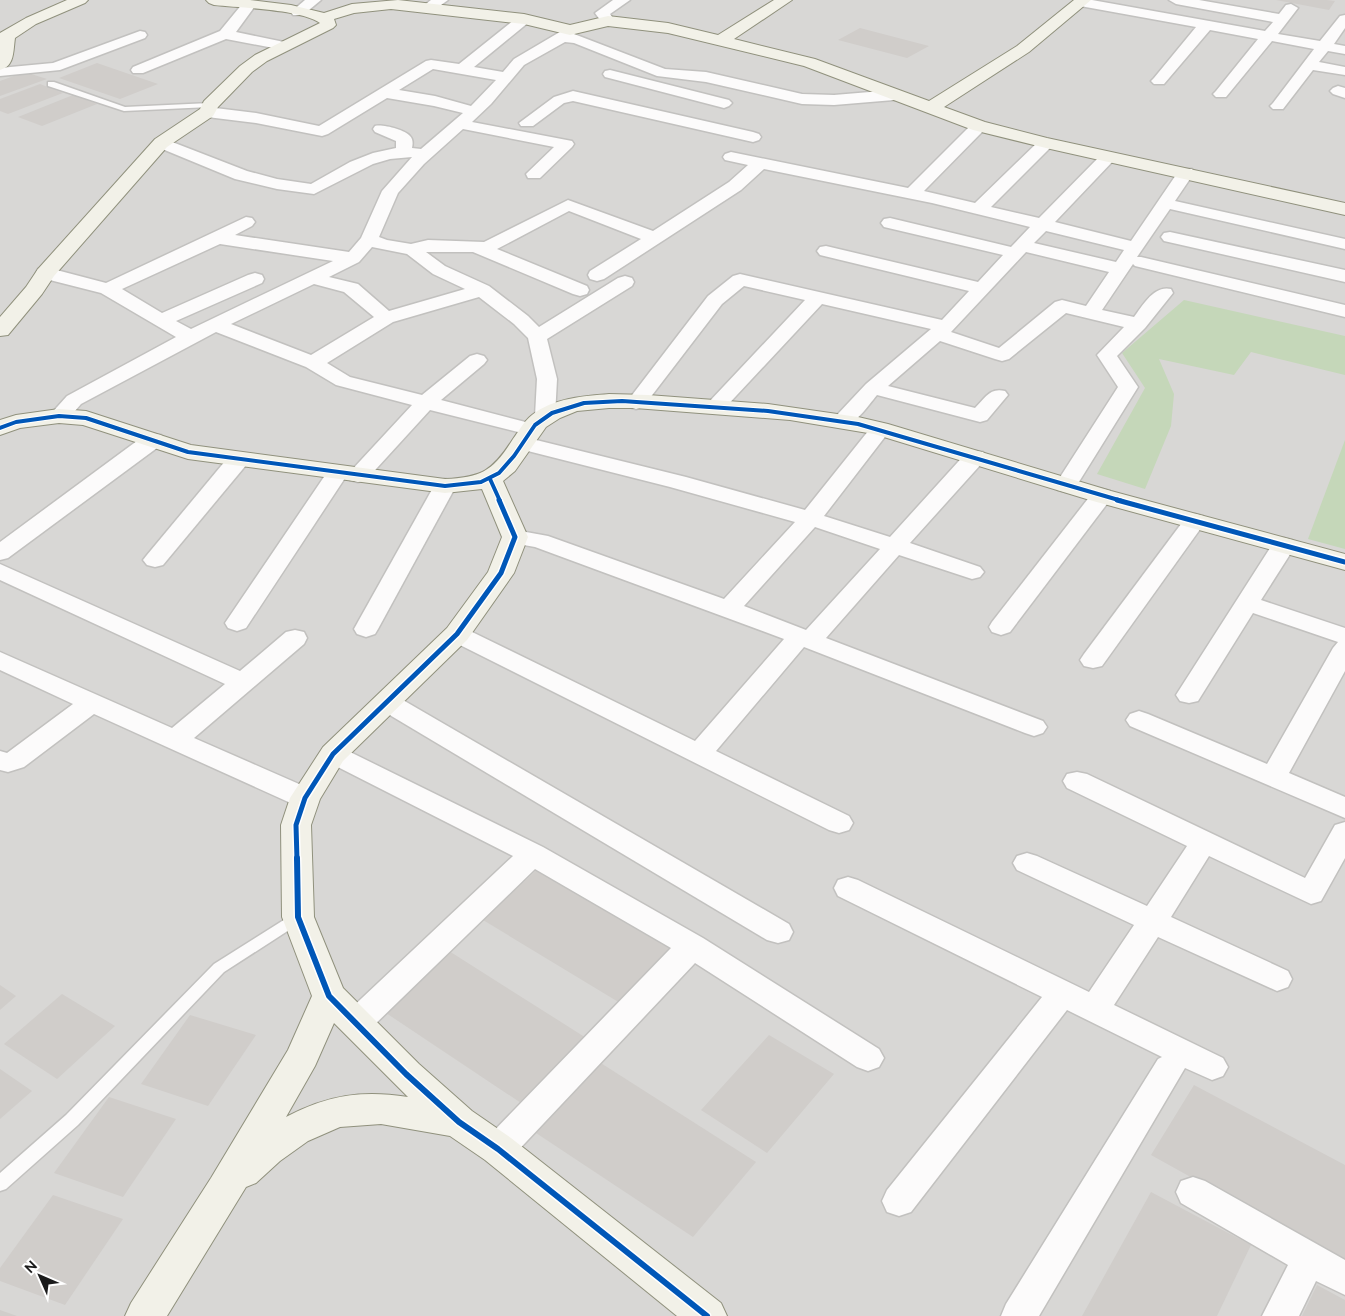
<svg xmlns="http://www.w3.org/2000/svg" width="1345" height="1316" font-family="Raleway,sans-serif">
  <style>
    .residential { fill: #d8d7d5 }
    .forest { fill: #c5d7b9 }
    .building { fill: #d0cdca }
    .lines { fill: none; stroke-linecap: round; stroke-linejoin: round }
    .lane-casing { stroke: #c2c1bf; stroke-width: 3 }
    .street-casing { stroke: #c2c1bf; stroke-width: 3 }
    .secondary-casing { stroke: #90917d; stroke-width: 2 }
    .lane { fill: #fcfbfb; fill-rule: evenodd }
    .street { fill: #fcfbfb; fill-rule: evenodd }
    .secondary { fill: #f2f1e8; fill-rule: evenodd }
    .cycleway-far2-casing { stroke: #fff; stroke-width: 6 }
    .cycleway-far1-casing { stroke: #fff; stroke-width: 8 }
    .cycleway-casing { stroke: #fff; stroke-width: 9 }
    .cycleway-far2 { stroke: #0057b8; stroke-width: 4 }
    .cycleway-far1 { stroke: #0057b8; stroke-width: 5 }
    .cycleway { stroke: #0057b8; stroke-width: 6 }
  </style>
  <rect width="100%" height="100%" fill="#e9e7e3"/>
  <rect class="residential" x="0" y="0" width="1345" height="1316"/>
  <g class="forest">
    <path d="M1184,300l161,36v39l-94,-23 -17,23 -75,-16 15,35 -3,32 -26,63 -48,-15 48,-86 -23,-35z"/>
    <path d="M1345,440v109l-37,-10z"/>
  </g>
  <g class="building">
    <path d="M1276,0h51l8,1 -6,9z"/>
    <path d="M860,28l69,18 -22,12 -69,-18z"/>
    <path d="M97,63l61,21 -38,15 -61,-21z"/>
    <path d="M25,72l22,7 -47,17v-15z"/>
    <path d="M40,84l23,9 -55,21 -8,-3v-12z"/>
    <path d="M73,95l24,9 -55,22 -24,-9z"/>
    <path d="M542,865l141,81 -58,60 -142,-86z"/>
    <path d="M449,951l142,90 -64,66 -144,-96z"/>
    <path d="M0,985l16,11 -16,14z"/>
    <path d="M62,994l53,32 -58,53 -53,-35z"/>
    <path d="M190,1015l66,20 -48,71 -67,-22z"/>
    <path d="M769,1035l65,39 -67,79 -66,-43z"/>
    <path d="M596,1060l160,102 -63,75 -163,-108z"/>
    <path d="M0,1069l32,22 -32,28z"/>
    <path d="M1194,1085l151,80v98l-194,-108z"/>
    <path d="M109,1097l67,22 -53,78 -69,-24z"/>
    <path d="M1151,1192l100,53 -34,71h-135z"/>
    <path d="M53,1195l70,24 -58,86 -65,-24v-13z"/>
    <path d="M1317,1285l28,15v16h-43z"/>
    <path d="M0,1310l17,6h-17z"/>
  </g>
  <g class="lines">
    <defs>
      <g id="lane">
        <path d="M48,82h6l71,25 85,-4 4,2 -4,2 -86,4 -76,-25z"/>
        <path d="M298,911l5,2 2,4 -2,4 -79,51 -146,153 -72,64 -6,2v-18l66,-58 148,-151z"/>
      </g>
      <g id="street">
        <path d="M305,0h16l-18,15h-10l-2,-3z"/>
        <path d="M431,0h17l-14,10h-10l-2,-3z"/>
        <path d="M613,0h17l-20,14 5,7 -2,3h-10l-8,-11z"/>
        <path d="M1075,0h17l173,31 8,-9 -97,-18 -7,-4h30l80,14 7,-9 5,-1 7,4 -20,26 42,7 20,-25 5,-1v13l-11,16 11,2v8l-17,-3 -9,11 26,5v8l-32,-5 -30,39h-10l-3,-3 3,-3 41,-54 -42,-8 -46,56h-10l-3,-3 3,-3 42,-52 -48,-9 -46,54h-10l-3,-3 3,-3 42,-51 -116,-21 -5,-1 -2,-3z"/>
        <path d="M248,2l7,4 -19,26 53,11 2,3 -2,3 -5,1 -58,-11 -83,34h-10l-2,-3 2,-3 87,-36 23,-28z"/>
        <path d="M524,15l7,4 -2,3 -55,45 29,5 11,-13 56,-33 5,1 2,3 -3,4 91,35 41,3 96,22 32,1 60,-5 5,2 3,3 -3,3 -5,2 -60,5 -32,-1 -96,-22 -49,-6 -83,-33 -9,-1 -41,23 -33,39 -19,18 100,19 2,3 -2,3 -32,31h-12l-2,-4 28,-27 -91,-18 -39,35 -26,29 -19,44 8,3 24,4 17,-4 56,2 84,-42 85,31 76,-49 19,-17 -23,-5 -2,-3 2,-3 6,-2 177,36 65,-65h12l2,3 -2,3 -61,62 51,12 65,-63h12l2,3 -2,3 -61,61 48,11 63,-64h12l2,3 -2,3 -59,62 76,19 49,-72h12l2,4 -19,28 170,38v10l-175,-40 -33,48h4l204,48v12l-210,-51 -2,-2 -31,46 32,7c9,-12 20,-32 37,-28l2,4 -28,35 -28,28 21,31 -61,98 -3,5 -8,2 -8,-2 -3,-5 63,-98 -21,-32 27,-28 -58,-14 -57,46 -7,2 -7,-2 -55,-18 -52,45 87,22c10,-10 15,-21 30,-17l3,4 -21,25 -7,2 -103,-27c-11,13 -23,34 -41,29l-3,-4 3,-4 30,-32 65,-55 -109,-25 -100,107 -7,2 -7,-2 -3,-4 3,-4 97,-103 -61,-14 -22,18 -79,103 -7,2 -7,-2 -3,-4 82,-107 25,-20 7,-2 202,46 27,-29 -149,-36 -3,-4 3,-4 6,-1 152,36 25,-27 -119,-28 -3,-4 3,-4 6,-1 121,29 19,-20 -98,-24 -168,-34 -23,21 -137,89 -7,2 -7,-2 -2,-4 2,-4 51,-32 -72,-28 -72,38 90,37 2,4 -2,4 -7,2 -7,-2 -100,-42h-47l19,14 44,20 39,30 11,11 79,-49 7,-2 7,2 2,4 -2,4 -85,53 10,40 -2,37 -3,4 -7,2 -7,-2 -3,-4 2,-37 -9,-41 -14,-14 -35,-27 -86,25 -66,41 23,14 72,18 48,-39 7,-2 7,2 3,4 -3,4 -43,36 96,25 4,4 -4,4 -7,2 -100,-25 -64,70 -8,2 -8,-2 -3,-5 -101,153 -9,3 -9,-3 -3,-5 105,-155 8,-2 8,2 3,5 63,-68 -76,-20 -30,-18 -90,-35 -135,72c-9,10 -15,20 -29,16l-3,-4 18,-20 109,-59 -75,-44 -63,-16 -2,-4 2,-4 7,-2 61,16 140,-66 6,1 3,4 -3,4 -17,9 114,17 12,-14 21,-47 30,-34 -22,2 -17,5 -59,30 -37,-5 -42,-10 -80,-33 -2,-3 2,-3h12l80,31 30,8 34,5 39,-22 23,-9 23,-5v-7l-21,-9 -2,-3 2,-3c8,-2 30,4 35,10 3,3 3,8 2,12l9,1 42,-36 -29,-7 -47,-8 -59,36 -6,2 -66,-13 -49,-6 -6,-2 -2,-3 2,-3 6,-2 49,6 63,13 107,-65 5,-1 28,4 60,-48zM433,69l63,11 -25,26 -36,-10 -36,-6zM1046,231l78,19 -8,12 -82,-19zM220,244l113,17 -142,68 -15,-8 86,-38 2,-4 -2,-4 -7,-2 -7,2 -86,38 -40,-24zM372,247l35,7 26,20 32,15 -76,22 -31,-27 -29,-7 30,-15zM1026,252l83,20 -23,34 -24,-6 -7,2 -56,46 -48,-16zM314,284l30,8 30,25 -63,38 -80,-31z"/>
        <path d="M140,31l5,1 2,3 -2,3 -85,32 -60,6v-8l53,-5z"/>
        <path d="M610,70l119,30 3,3 -3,3 -5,2 -119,-31 -2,-3 2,-3z"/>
        <path d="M1338,86l7,2v10l-12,-4 -3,-3 3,-3z"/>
        <path d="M573,91l180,41 6,2 2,3 -2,3 -6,2 -180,-41 -9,2 -31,23h-12l-2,-3 35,-26z"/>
        <path d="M1170,232l175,38v12l-181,-41 -3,-4 3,-4z"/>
        <path d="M880,423l7,2 4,4 -67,87 66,21 77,-85 8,-1 8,1 3,5 -3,5 -73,81 70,24 4,5 -4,5 -8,2 -73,-24 -73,83 217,83 4,6 -4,6 -9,3 -9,-3 -221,-86 -88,104 133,65 4,7 -4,7 -10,3 -10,-3 -381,-191 -3,-5 3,-5 9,-3 9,3 229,112 89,-102 -249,-92 -28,-5 -3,-5 3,-5 8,-2 33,6 176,63 71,-77 -125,-35 -154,-39 -3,-5 3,-5 8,-1 162,40 119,33 68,-85zM815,527l65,22 -74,81 -62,-24z"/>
        <path d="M153,434l8,1 3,5 -3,5 -153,113 -8,2v-18l145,-107z"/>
        <path d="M239,453l8,1 3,5 -3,5 -84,101 -8,2 -8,-2 -4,-5 4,-5 84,-101z"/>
        <path d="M445,479l8,2 3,5 -78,143 -3,5 -9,3 -9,-3 -3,-5 80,-143 3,-5z"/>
        <path d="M1102,489l8,2 3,5 -103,136 -9,3 -9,-3 -3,-5 3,-5 102,-131z"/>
        <path d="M1195,514l8,2 3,5 -104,145 -9,2 -9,-2 -4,-6 4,-6 103,-138z"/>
        <path d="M1284,538l8,2 4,5 -35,55 84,28v43l-56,102 56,24v21l-215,-92 -4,-6 4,-6 9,-3 9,3 119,50 66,-116 5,-6 -85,-29 -55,88 -9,2 -9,-2 -4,-6 96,-150 4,-5z"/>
        <path d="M0,564l240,107 46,-39 9,-2 9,2 3,6 -3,6 -110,94 121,53 4,7 -4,7 -10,3 -10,-3 -201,-91 -70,53 -16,5 -8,-2v-19l7,2 66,-49 -73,-34v-18l172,76 53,-44 -225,-104z"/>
        <path d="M387,693l9,3 393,228 4,8 -4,8 -11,3 -11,-3 -389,-232 -4,-6 4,-6z"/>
        <path d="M333,745l9,3 201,99 160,91 176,111 5,9 -5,9 -11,4 -11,-4 -162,-104 -185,196 -12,4 -12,-4 -5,-10 5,-10 185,-191 -136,-79 -168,163 -11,4 -11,-4 -5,-9 5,-9 168,-158 -189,-96 -4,-6 4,-6z"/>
        <path d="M1077,772l10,2 218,104 30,-53 10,-3v36l-24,43 -10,3 -102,-48 -38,61 117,54 4,8 -4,8 -11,4 -119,-54 -44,68 109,53 5,9 -5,9 -11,4 -27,-12 -146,248h-38l5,-12 152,-245 4,-2 -95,-47 -156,202 -12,4 -12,-4 -5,-11 5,-11 155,-193 -204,-101 -4,-8 4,-8 10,-3 10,3 231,112 45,-67 -117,-55 -4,-7 4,-7 10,-3 10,3 110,50 40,-60 -120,-58 -4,-7 4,-7z"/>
        <path d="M1193,1177l12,4 140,79v35l-29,-14 -17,35h-37l26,-51 -107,-62 -5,-11 5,-11z"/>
      </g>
      <g id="secondary">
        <path d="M67,0h21l-3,3 -49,21 -21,14c-2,13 0,28 -15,32v-37l26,-15z"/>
        <path d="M206,0h44l41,5 33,8 28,-9 46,-4 126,14 46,11 38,-9 60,7 50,12 56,-35h18l-58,39 81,20 114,42 88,-55 57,-46h17l-62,52 -85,55 41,15 62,16 298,65v12l-299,-67 -73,-18 -169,-64 -136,-33 -60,-7 -38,9 -46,-11 -133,-15 -37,4 -20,6 2,6 -3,3 -66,33 -15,11 -34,35 -5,9 -46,31 -113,129 -12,18 -34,41 -8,1v-19l26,-30 12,-18 117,-130 45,-30 4,-8 36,-35 15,-11 65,-32c-22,-14 -79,-15 -106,-18l-5,-2z"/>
        <path d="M609,394l39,1 120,9 90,13 30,7 223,67 234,63v16l-252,-69 -219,-67 -84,-14 -155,-12h-26l-32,3 -17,7 -14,9 -31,44 -12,10 25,56 -14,36 -47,67 -124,121 -23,38 -9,26 3,92 29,71 76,76 53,47 39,27 210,165 6,13h-50l-192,-156 -35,-24 -69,-12 -41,3 -32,14 -28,20 -24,22 -10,4 -79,129h-42l6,-13 80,-125 77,-128 24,-54 -30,-79 -1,-92 9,-27 33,-51 124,-119 41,-56 14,-35 -20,-48 -37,4 -257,-34 -105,-34 -24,-2 -39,5 -20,7v-15l16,-5 43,-6 27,2 105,34 254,34c37,-2 48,-8 68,-40 6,-8 11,-18 19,-24 21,-17 52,-19 77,-21zM334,1023l74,74c-46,-7 -81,-2 -122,20l29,-51z"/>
      </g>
    </defs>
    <use href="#lane" class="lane-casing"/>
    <use href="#street" class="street-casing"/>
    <use href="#secondary" class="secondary-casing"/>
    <use href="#lane" class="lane"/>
    <use href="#street" class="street"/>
    <use href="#secondary" class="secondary"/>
    <defs>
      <g id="cycleway-far2">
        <path d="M0,428l16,-6 43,-6 27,2 102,34 257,34 36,-4 18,-9 15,-17 21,-31 17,-12 32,-10 38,-2 146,10 90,13 264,77"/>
        <path d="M490,479l10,22"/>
      </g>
      <g id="cycleway-far1">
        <path d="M1117,500l228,62"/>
        <path d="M297,860l-1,-35 9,-27 28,-44 124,-120 44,-61 14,-36 -16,-37"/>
      </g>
      <path id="cycleway" d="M297,858l1,59 31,79 77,78 53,48 39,27 209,167"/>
    </defs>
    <use href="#cycleway-far2" class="cycleway-far2-casing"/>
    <use href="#cycleway-far1" class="cycleway-far1-casing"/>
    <use href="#cycleway" class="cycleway-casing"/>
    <use href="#cycleway-far2" class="cycleway-far2"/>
    <use href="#cycleway-far1" class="cycleway-far1"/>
    <use href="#cycleway" class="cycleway"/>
  </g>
  <g transform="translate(40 1276) rotate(315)" stroke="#ffffff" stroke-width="4" paint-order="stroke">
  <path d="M0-4L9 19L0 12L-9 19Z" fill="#1b1b1b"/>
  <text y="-8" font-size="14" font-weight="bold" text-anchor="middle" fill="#1b1b1b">N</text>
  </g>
</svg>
